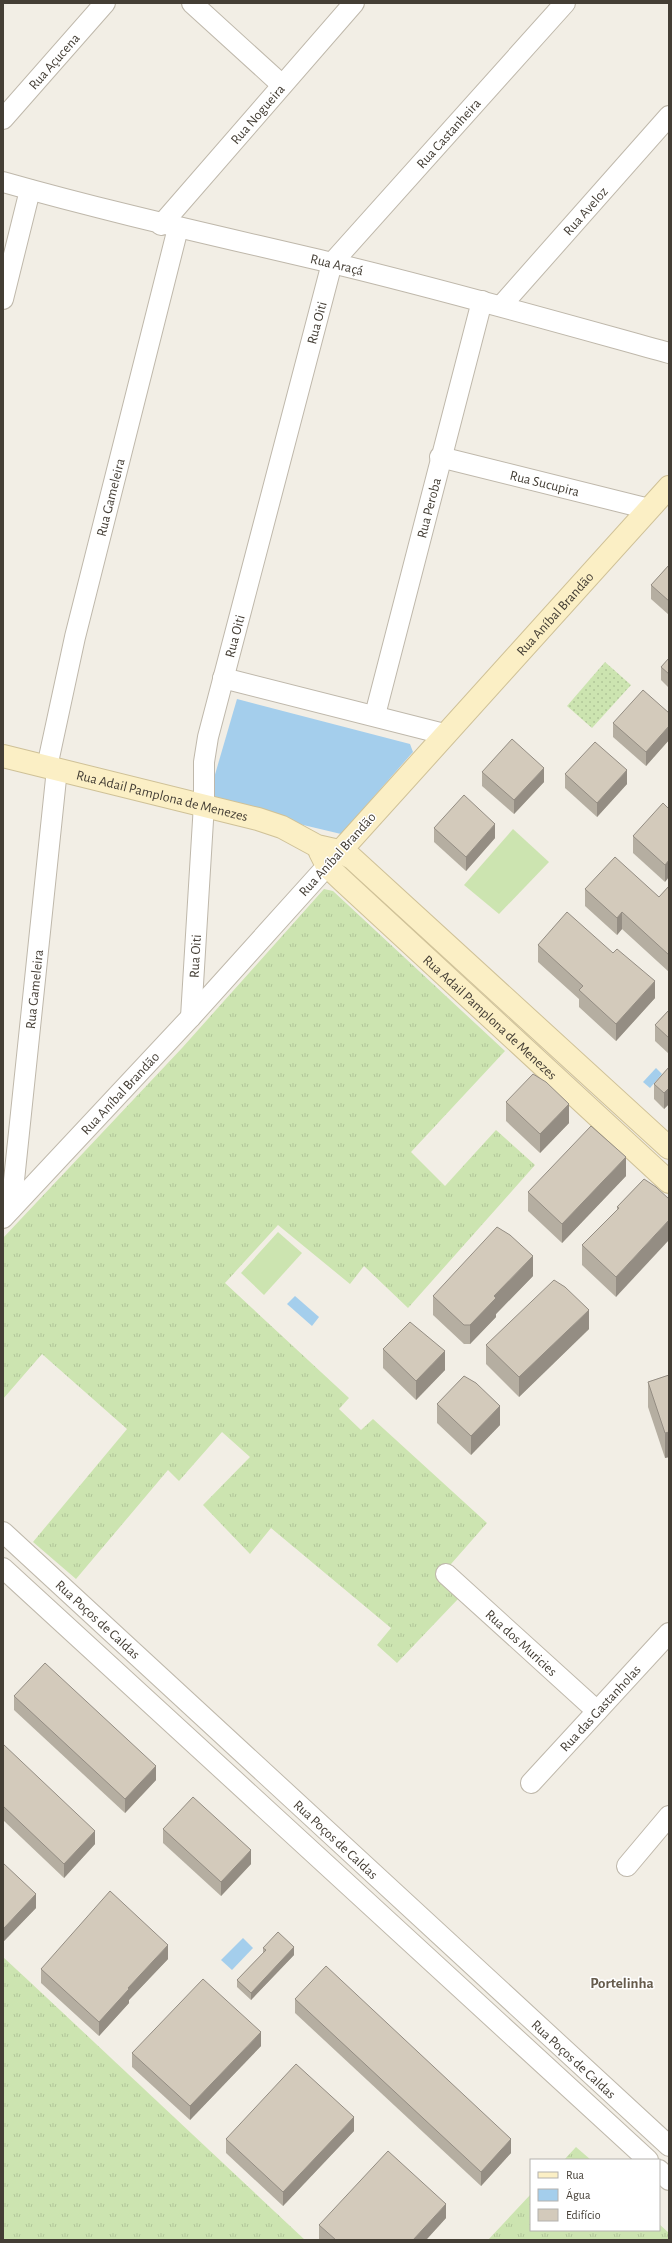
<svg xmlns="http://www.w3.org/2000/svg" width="672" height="2243" font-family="'Alegreya Sans',sans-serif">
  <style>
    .grass { fill: url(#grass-tufts) }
    .park { fill: url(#park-dots) }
    .pitch { fill: #cce4b0 }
    .water { fill: #a4ceec }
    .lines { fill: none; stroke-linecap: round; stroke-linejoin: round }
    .street-casing { stroke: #bfb8ab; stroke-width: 22 }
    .secondary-casing { stroke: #cfc197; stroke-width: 24 }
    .street { stroke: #fff; stroke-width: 20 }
    .secondary { stroke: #fbefc5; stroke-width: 22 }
    .wall { fill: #b5aea1 }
    .shaded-wall { fill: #948d83 }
    .building { fill: #d3cabb; stroke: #948d83 }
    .labels { text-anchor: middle; stroke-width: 3; stroke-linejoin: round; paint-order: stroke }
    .street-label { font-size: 14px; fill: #443e35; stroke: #fff }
    .neighbourhood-label { font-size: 15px; font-weight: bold; fill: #665c4d; stroke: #fff }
  </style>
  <defs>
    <pattern id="grass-tufts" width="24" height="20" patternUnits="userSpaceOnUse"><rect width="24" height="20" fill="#cce4b0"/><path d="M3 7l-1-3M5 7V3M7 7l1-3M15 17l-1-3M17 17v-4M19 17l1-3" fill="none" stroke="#b0c598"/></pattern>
    <pattern id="park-dots" width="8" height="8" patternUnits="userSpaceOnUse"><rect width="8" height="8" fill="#cce4b0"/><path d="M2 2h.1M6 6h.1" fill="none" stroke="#b0c598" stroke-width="1.8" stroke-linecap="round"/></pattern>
  </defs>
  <rect width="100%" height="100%" fill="#f2eee5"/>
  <g class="grass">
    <path d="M324,889l9,2 172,160 -94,101 34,34 51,-56 39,35 -127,143 -44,-42 -14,18 -72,-59 -53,58 124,115 -10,11 22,21 12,-11 114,104 -50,57 21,19 -61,64 -20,-18 14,-17 -120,-100 -21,26 -47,-49 47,-48 -28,-25 -43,49 -11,-11 -92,109 -43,-37 94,-113 -85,-75 -39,45v-161l179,-190z"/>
    <path d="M3,1957l27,25 275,258h-302z"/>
    <path d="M576,2147l15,13h-27z"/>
    <path d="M531,2194v36h128v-6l10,9v7h-181z"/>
  </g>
  <path class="park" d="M605,662l26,23 -39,43 -25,-22z"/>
  <g class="pitch">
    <path d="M513,829l36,33 -50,52 -35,-29z"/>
    <path d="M278,1232l24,21 -38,42 -23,-22z"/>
  </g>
  <g class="water">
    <path d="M237,699l173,45 3,8 -72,82 -134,-32z"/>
    <path d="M656,1068l6,6 -12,14 -7,-6z"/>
    <path d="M295,1296l24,21 -7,9 -25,-22z"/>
    <path d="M243,1938l10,10 -21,22 -11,-10z"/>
  </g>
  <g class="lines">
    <defs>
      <g id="street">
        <path d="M192,3l90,82"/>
        <path id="s1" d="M3,119l102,-116"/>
        <path id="s2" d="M3,182c109,31 219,55 329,81 113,27 225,59 337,90"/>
        <path id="s3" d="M161,225l193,-222"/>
        <path d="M3,299l27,-109"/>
        <path id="s4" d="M501,306l168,-190"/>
        <path id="s5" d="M440,457l209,52"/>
        <path d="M223,678l221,56"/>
        <path id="s6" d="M375,715l107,-414"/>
        <path id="s7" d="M47,767l28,-130 103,-409"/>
        <path id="s8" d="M191,1017l13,-213v-42l4,-25 124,-474 233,-260"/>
        <path id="s9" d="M11,1209l46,-440"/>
        <path id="s10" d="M3,1218l188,-201 136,-151"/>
        <path id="s11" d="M3,1532c223,204 443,411 666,614"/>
        <path d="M3,1568l645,592"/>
        <path id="s12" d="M446,1574l151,137"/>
        <path id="s13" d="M531,1783l138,-150"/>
        <path d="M627,1866l42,-50"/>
        <path d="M659,2170l10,10"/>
      </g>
      <g id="secondary">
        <path id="s14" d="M3,756l255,63 24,8 35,19 22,5 13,7 317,290"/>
        <path id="s15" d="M320,852l7,14 17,16 325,300"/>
        <path id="s16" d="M327,866l342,-379"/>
      </g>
    </defs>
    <use href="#street" class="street-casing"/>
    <use href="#secondary" class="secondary-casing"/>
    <use href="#street" class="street"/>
    <use href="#secondary" class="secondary"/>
  </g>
  <g class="wall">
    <path d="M669,565v50l-18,-16v-14z"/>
    <path d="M669,658v30l-8,-8v-13z"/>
    <path d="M669,713v27l-23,26 -33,-29v-14z"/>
    <path d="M482,772l62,10 -30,32 -32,-28z"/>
    <path d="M565,774l62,10 -30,33 -32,-29z"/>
    <path d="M669,809l-4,73 -32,-29v-17z"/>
    <path d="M434,828l61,10 -29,33 -32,-29z"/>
    <path d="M669,886v86l-47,-43 -5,6 -32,-29v-17l74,8z"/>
    <path d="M538,945l75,8 42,45 -39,43 -37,-34v-8l-41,-37z"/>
    <path d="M669,1010v44l-14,-13v-16z"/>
    <path d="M669,1067v37l-5,5 -10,-10v-15z"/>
    <path d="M506,1102l63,21 -29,30 -34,-32z"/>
    <path d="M626,1176l-64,67 -34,-32v-19z"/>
    <path d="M644,1179l-28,118 -34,-32v-20l35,-35v-3z"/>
    <path d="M533,1276l-37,38v3l-26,27h-6l-31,-29v-19z"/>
    <path d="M589,1329l-70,68 -33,-33v-19z"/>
    <path d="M383,1349l62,21 -29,30 -33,-32z"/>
    <path d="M669,1375v82l-4,1 -17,-51v-25z"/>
    <path d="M437,1404l63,21 -29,30 -34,-32z"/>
    <path d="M14,1696l142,84 -31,33 -111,-103z"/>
    <path d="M3,1744l92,100 -31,34 -61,-58z"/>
    <path d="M163,1829l88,35 -30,32 -58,-53z"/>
    <path d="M3,1863l33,45 -32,33 -1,-1z"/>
    <path d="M263,1948l31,7 -43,45 -14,-13v-7l26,-27z"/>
    <path d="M168,1959l-39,41v3l-30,33 -58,-53v-14z"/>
    <path d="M295,1999l216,154 -30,33 -186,-173z"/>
    <path d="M261,2046l-71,74 -58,-53v-14z"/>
    <path d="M354,2131l-71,75 -57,-53v-14z"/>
    <path d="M446,2218l-20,22h-106l-1,-1v-14z"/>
  </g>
  <g class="shaded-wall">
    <path d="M669,726v14l-23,26v-14z"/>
    <path d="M544,768v14l-30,32v-14z"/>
    <path d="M627,770v14l-30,33v-14z"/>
    <path d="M495,824v14l-29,33v-14z"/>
    <path d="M669,860v17l-4,5v-17z"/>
    <path d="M622,912v17l-5,6v-17z"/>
    <path d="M655,981v17l-39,43v-17z"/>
    <path d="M669,1088v16l-5,5v-16z"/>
    <path d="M569,1104v19l-29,30v-19z"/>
    <path d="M626,1157v19l-64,67v-19z"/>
    <path d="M669,1220v20l-53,57v-20z"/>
    <path d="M533,1256v20l-37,38v3l-26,27v-19l24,-29z"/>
    <path d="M589,1310v19l-70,68v-20z"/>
    <path d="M445,1351v19l-29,30v-19z"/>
    <path d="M500,1406v19l-29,30v-19z"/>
    <path d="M669,1432v25l-4,1v-25z"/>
    <path d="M156,1766v14l-31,33v-14z"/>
    <path d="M95,1831v13l-31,34v-14z"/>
    <path d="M251,1850v14l-30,32v-14z"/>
    <path d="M36,1894v14l-32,33v-13z"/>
    <path d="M168,1945v14l-39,41v3l-30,33v-14l29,-34z"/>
    <path d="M294,1947v8l-43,45v-7z"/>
    <path d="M261,2032v14l-71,74v-14z"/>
    <path d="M354,2117v14l-71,75v-14z"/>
    <path d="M511,2139v14l-30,33v-14z"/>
    <path d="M446,2204v14l-20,22h-13z"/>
  </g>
  <g class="building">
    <path d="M669,565v36l-18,-16z"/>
    <path d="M669,658v16l-8,-7z"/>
    <path d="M643,690l26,23v13l-23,26 -33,-29z"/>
    <path d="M512,739l32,29 -30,32 -32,-28z"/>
    <path d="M595,742l32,28 -30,33 -32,-29z"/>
    <path d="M464,795l31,29 -29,33 -32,-29z"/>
    <path d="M663,803l6,6v51l-4,5 -32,-29z"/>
    <path d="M615,857l44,40 10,-11v69l-47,-43 -5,6 -32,-29z"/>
    <path d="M567,912l46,41 4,-4 38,32 -39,43 -37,-34 4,-4 -45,-41z"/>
    <path d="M669,1010v28l-14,-13z"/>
    <path d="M669,1067v21l-5,5 -10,-9z"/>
    <path d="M533,1074l13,8 23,22 -29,30 -34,-32z"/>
    <path d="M591,1126l35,31 -64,67 -34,-32z"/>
    <path d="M644,1179l12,8 13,12v21l-53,57 -34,-32 37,-37 -2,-1z"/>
    <path d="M497,1227l13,8 23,21 -39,40 2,2 -26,27h-6l-31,-29z"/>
    <path d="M554,1280l11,7 24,23 -70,67 -33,-32z"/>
    <path d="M410,1322l35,29 -29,30 -33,-32z"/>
    <path d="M669,1375v57l-4,1 -17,-51z"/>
    <path d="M464,1376l12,7 24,23 -29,30 -34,-32z"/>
    <path d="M45,1663l111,103 -31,33 -111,-103z"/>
    <path d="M3,1744l92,87 -31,33 -61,-58z"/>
    <path d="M193,1797l58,53 -30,32 -58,-53z"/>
    <path d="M3,1863l33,31 -32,34 -1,-2z"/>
    <path d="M110,1891l58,54 -40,43 1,1 -30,33 -58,-53z"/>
    <path d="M278,1932l16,15 -43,46 -14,-13 29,-30 -3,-2z"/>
    <path d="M326,1966l185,173 -30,33 -186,-173z"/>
    <path d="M203,1979l58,53 -71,74 -58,-53z"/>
    <path d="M296,2064l58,53 -71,75 -57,-53z"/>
    <path d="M388,2151l58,53 -33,36h-77l-17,-15z"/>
  </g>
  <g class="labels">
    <g class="street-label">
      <text dy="5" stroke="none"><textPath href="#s1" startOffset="77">Rua Açucena</textPath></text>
      <text dy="5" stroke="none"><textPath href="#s3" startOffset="147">Rua Nogueira</textPath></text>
      <text dy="5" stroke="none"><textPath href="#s8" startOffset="945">Rua Castanheira</textPath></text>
      <text dy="5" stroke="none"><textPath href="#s4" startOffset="127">Rua Aveloz</textPath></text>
      <text dy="5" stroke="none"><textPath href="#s2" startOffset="344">Rua Araçá</textPath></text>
      <text dy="5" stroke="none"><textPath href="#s8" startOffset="709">Rua Oiti</textPath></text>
      <text dy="5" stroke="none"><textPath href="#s5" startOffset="108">Rua Sucupira</textPath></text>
      <text dy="5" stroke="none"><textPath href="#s7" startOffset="277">Rua Gameleira</textPath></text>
      <text dy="5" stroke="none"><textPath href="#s6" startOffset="214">Rua Peroba</textPath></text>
      <text dy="5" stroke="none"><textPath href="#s16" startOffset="340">Rua Aníbal Brandão</textPath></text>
      <text dy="5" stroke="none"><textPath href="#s8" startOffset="385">Rua Oiti</textPath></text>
      <text dy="5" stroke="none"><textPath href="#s14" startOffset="164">Rua Adail Pamplona de Menezes</textPath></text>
      <text transform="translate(337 854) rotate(-48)" y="5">Rua Aníbal Brandão</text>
      <text dy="5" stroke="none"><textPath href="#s8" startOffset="61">Rua Oiti</textPath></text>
      <text dy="5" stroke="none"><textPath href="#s9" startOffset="221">Rua Gameleira</textPath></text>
      <text dy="5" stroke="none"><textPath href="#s15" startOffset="238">Rua Adail Pamplona de Menezes</textPath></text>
      <text dy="5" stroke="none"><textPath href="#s10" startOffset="171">Rua Aníbal Brandão</textPath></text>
      <text dy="5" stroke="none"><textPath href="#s11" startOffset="129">Rua Poços de Caldas</textPath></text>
      <text dy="5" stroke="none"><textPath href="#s12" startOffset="102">Rua dos Muricies</textPath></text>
      <text dy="5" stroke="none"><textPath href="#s13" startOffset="102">Rua das Gastanholas</textPath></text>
      <text dy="5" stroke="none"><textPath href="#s11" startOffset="453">Rua Poços de Caldas</textPath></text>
      <text dy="5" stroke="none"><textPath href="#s11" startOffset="777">Rua Poços de Caldas</textPath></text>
    </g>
    <g class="neighbourhood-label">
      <text x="622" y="1988">Portelinha</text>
    </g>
  </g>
  <rect width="672" height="2243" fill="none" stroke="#443e35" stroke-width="8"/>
  <rect x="530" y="2159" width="130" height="72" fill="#ffffff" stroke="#b4b2ae"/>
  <rect x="538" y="2172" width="20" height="6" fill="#fbefc5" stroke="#b4b2ae"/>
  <text x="566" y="2179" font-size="12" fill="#443e35">Rua</text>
  <rect x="538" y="2189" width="20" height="12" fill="#a4ceec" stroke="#b4b2ae"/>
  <text x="566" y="2199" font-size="12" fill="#443e35">Água</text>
  <rect x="538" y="2209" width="20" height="12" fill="#d3cabb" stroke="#b4b2ae"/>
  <text x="566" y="2219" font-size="12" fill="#443e35">Edifício</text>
</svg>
